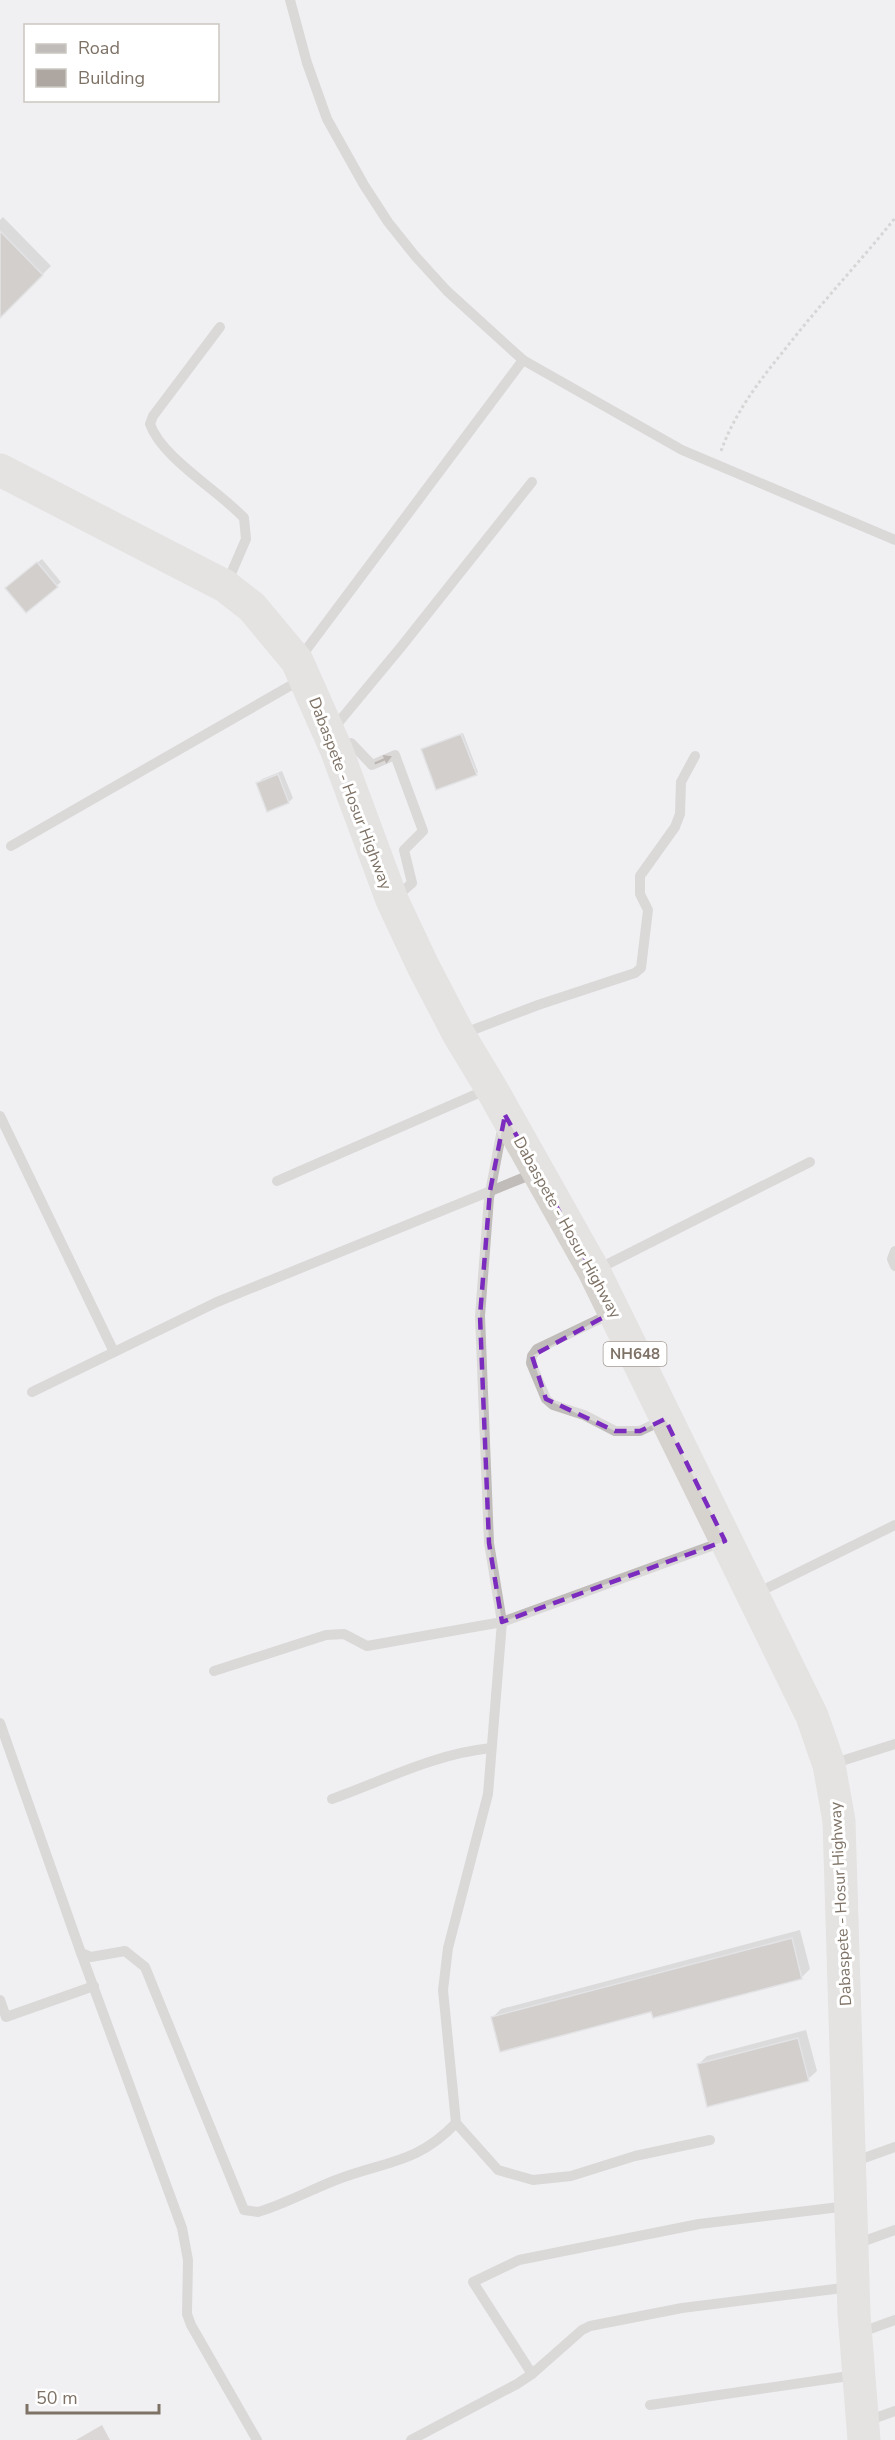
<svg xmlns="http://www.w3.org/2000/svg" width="895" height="2440" font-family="'Nunito Sans',sans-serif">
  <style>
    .water { fill: #c2b9b4 }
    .shadow { fill: #0003 }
    .building { fill: #ada6a1; stroke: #d3d3d5; stroke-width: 1.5 }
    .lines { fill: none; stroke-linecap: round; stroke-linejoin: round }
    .path { stroke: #b8b6b3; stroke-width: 3; stroke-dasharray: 3 3; stroke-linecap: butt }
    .minor { stroke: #c0bcb9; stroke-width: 10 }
    .highway { stroke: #d6d2ce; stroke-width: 33 }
    .oneway { fill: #7e7266 }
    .marked { fill: none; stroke: #7b2cbf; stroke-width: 4.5; stroke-dasharray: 12 8; stroke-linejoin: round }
    .labels { text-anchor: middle; stroke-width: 6; stroke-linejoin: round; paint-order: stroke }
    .shield { fill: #fff; stroke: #a59c94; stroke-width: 1.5 }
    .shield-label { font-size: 15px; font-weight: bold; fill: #7e7266 }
    .street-label { font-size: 16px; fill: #7e7266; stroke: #fff }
  </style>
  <rect width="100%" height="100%" fill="#f0f0f3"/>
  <path class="water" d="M102,2425l8,15h-34z"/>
  <g class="shadow">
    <path d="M3,217l48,49 -51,50v-96z"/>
    <path d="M42,559l19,23 -35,29 -15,-27z"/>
    <path d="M463,733l15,39 -2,2 -52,-26z"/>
    <path d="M282,771l11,27 -4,4 -31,-19 4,-4z"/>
    <path d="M800,1930l10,39 -8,8 -150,33 -160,8 9,-9z"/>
    <path d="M806,2030l11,41 -9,8 -110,-14 9,-9z"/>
  </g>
  <g class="building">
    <path d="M0,231l43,44 -43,43z"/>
    <path d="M37,562l21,25 -32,26 -21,-25z"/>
    <path d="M461,734l16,41 -41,15 -15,-41z"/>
    <path d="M278,774l11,29 -22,9 -11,-29z"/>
    <path d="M792,1938l10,41 -149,39 -2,-6 -151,40 -9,-35z"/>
    <path d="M798,2038l11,43 -102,26 -10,-43z"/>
  </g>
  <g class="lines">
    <path class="path" d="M721,451c14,-39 39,-71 65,-103 35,-45 74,-86 109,-130"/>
    <g class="minor">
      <path d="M290,0l17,63 20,56 37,66 24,37 28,35 31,34 76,69 159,90 213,90"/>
      <path d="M220,327l-67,89 -3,8c11,33 69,67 94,94l2,21 -19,44"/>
      <path d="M300,658l223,-298"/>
      <path d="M333,729l68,-82 131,-165"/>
      <path d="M339,748l12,-5 21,22 23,-10 28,76 -19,19 8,33 -16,14"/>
      <path d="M11,846l291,-167"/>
      <path d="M462,1034l76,-29 97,-32 6,-5 7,-58 -8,-16v-18l35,-49 5,-13 1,-32 14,-26"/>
      <path d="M0,1116l114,236"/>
      <path d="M277,1181l211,-92"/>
      <path d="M895,1251l-3,8 3,7"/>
      <path d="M598,1269l212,-107"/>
      <path d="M612,1313l-75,36 -5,7 -1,7 15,36 7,6 31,10 31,16h25l23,-11"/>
      <path d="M32,1392l185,-90 318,-129"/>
      <path d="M755,1594l140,-69"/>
      <path d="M214,1671l112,-36 18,-1 23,12 135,-24 220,-80"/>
      <path d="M0,1723l81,230 10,4 34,-6 20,16 99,243 14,2c27,-8 52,-22 78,-32 49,-19 81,-16 120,-57l-13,-133 5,-42 40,-154 14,-172 -13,-79 -9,-227 9,-118 14,-74"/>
      <path d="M832,1764l63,-20"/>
      <path d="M332,1799c53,-19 102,-45 159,-51"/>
      <path d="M81,1953l101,275 6,32 -1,54 4,11 66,115"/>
      <path d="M0,2000l6,17 88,-31"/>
      <path d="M456,2123l42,47 35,10 38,-4 64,-20 75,-16"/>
      <path d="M853,2162l42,-15"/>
      <path d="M856,2244l39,-14"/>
      <path d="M859,2333l36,-13"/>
      <path d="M532,2374l-59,-92 46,-22 180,-36 149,-18"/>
      <path d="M650,2405l206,-30"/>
      <path d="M867,2421l28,-10"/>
      <path d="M411,2440l106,-56 15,-10 50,-44 8,-4 92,-18 169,-21"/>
    </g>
    <path class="highway" d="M0,470l225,116 27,21 45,54 39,88 56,151 31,66 36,69 32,53 103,183 218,445 17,49 10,56 15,493 10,126"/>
  </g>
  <defs><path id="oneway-solid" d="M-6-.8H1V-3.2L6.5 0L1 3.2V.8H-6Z" transform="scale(1.5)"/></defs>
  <use class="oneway" href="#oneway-solid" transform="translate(383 760) rotate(-23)"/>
  <path d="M0 0H895V2440H0ZM505,1115l110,196 -83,45 14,43 69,32h25l25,-12 60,122 -223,81 -13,-79 -9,-227 10,-125z" fill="#f0f0f3" fill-opacity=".55" fill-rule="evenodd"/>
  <path class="marked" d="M505,1115l110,196 -83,45 14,43 69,32h25l25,-12 60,122 -223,81 -13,-79 -9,-227 10,-125z"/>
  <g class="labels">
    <rect class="shield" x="603.5" y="1342" width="63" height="24" rx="4.5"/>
    <g class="shield-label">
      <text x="635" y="1359">NH648</text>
    </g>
    <g class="street-label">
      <text transform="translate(351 793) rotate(69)" y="6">Dabaspete - Hosur Highway</text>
      <text transform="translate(568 1227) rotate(61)" y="6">Dabaspete - Hosur Highway</text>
      <text transform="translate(840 1904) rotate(-93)" y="6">Dabaspete - Hosur Highway</text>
    </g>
  </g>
  <rect x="24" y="24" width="195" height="78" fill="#ffffff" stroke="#cbc7c2" stroke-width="1.5"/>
  <rect x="36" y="44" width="30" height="9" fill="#c0bcb9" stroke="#cbc7c2" stroke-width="1.5"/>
  <text x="78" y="54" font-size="18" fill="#7e7266">Road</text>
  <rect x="36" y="69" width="30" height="18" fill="#ada6a1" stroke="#cbc7c2" stroke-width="1.5"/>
  <text x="78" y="84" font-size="18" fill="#7e7266">Building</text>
  <path d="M27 2404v9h132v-9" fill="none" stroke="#7e7266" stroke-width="3"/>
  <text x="36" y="2404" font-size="18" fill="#7e7266" stroke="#ffffff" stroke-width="4.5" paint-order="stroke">50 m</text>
</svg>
